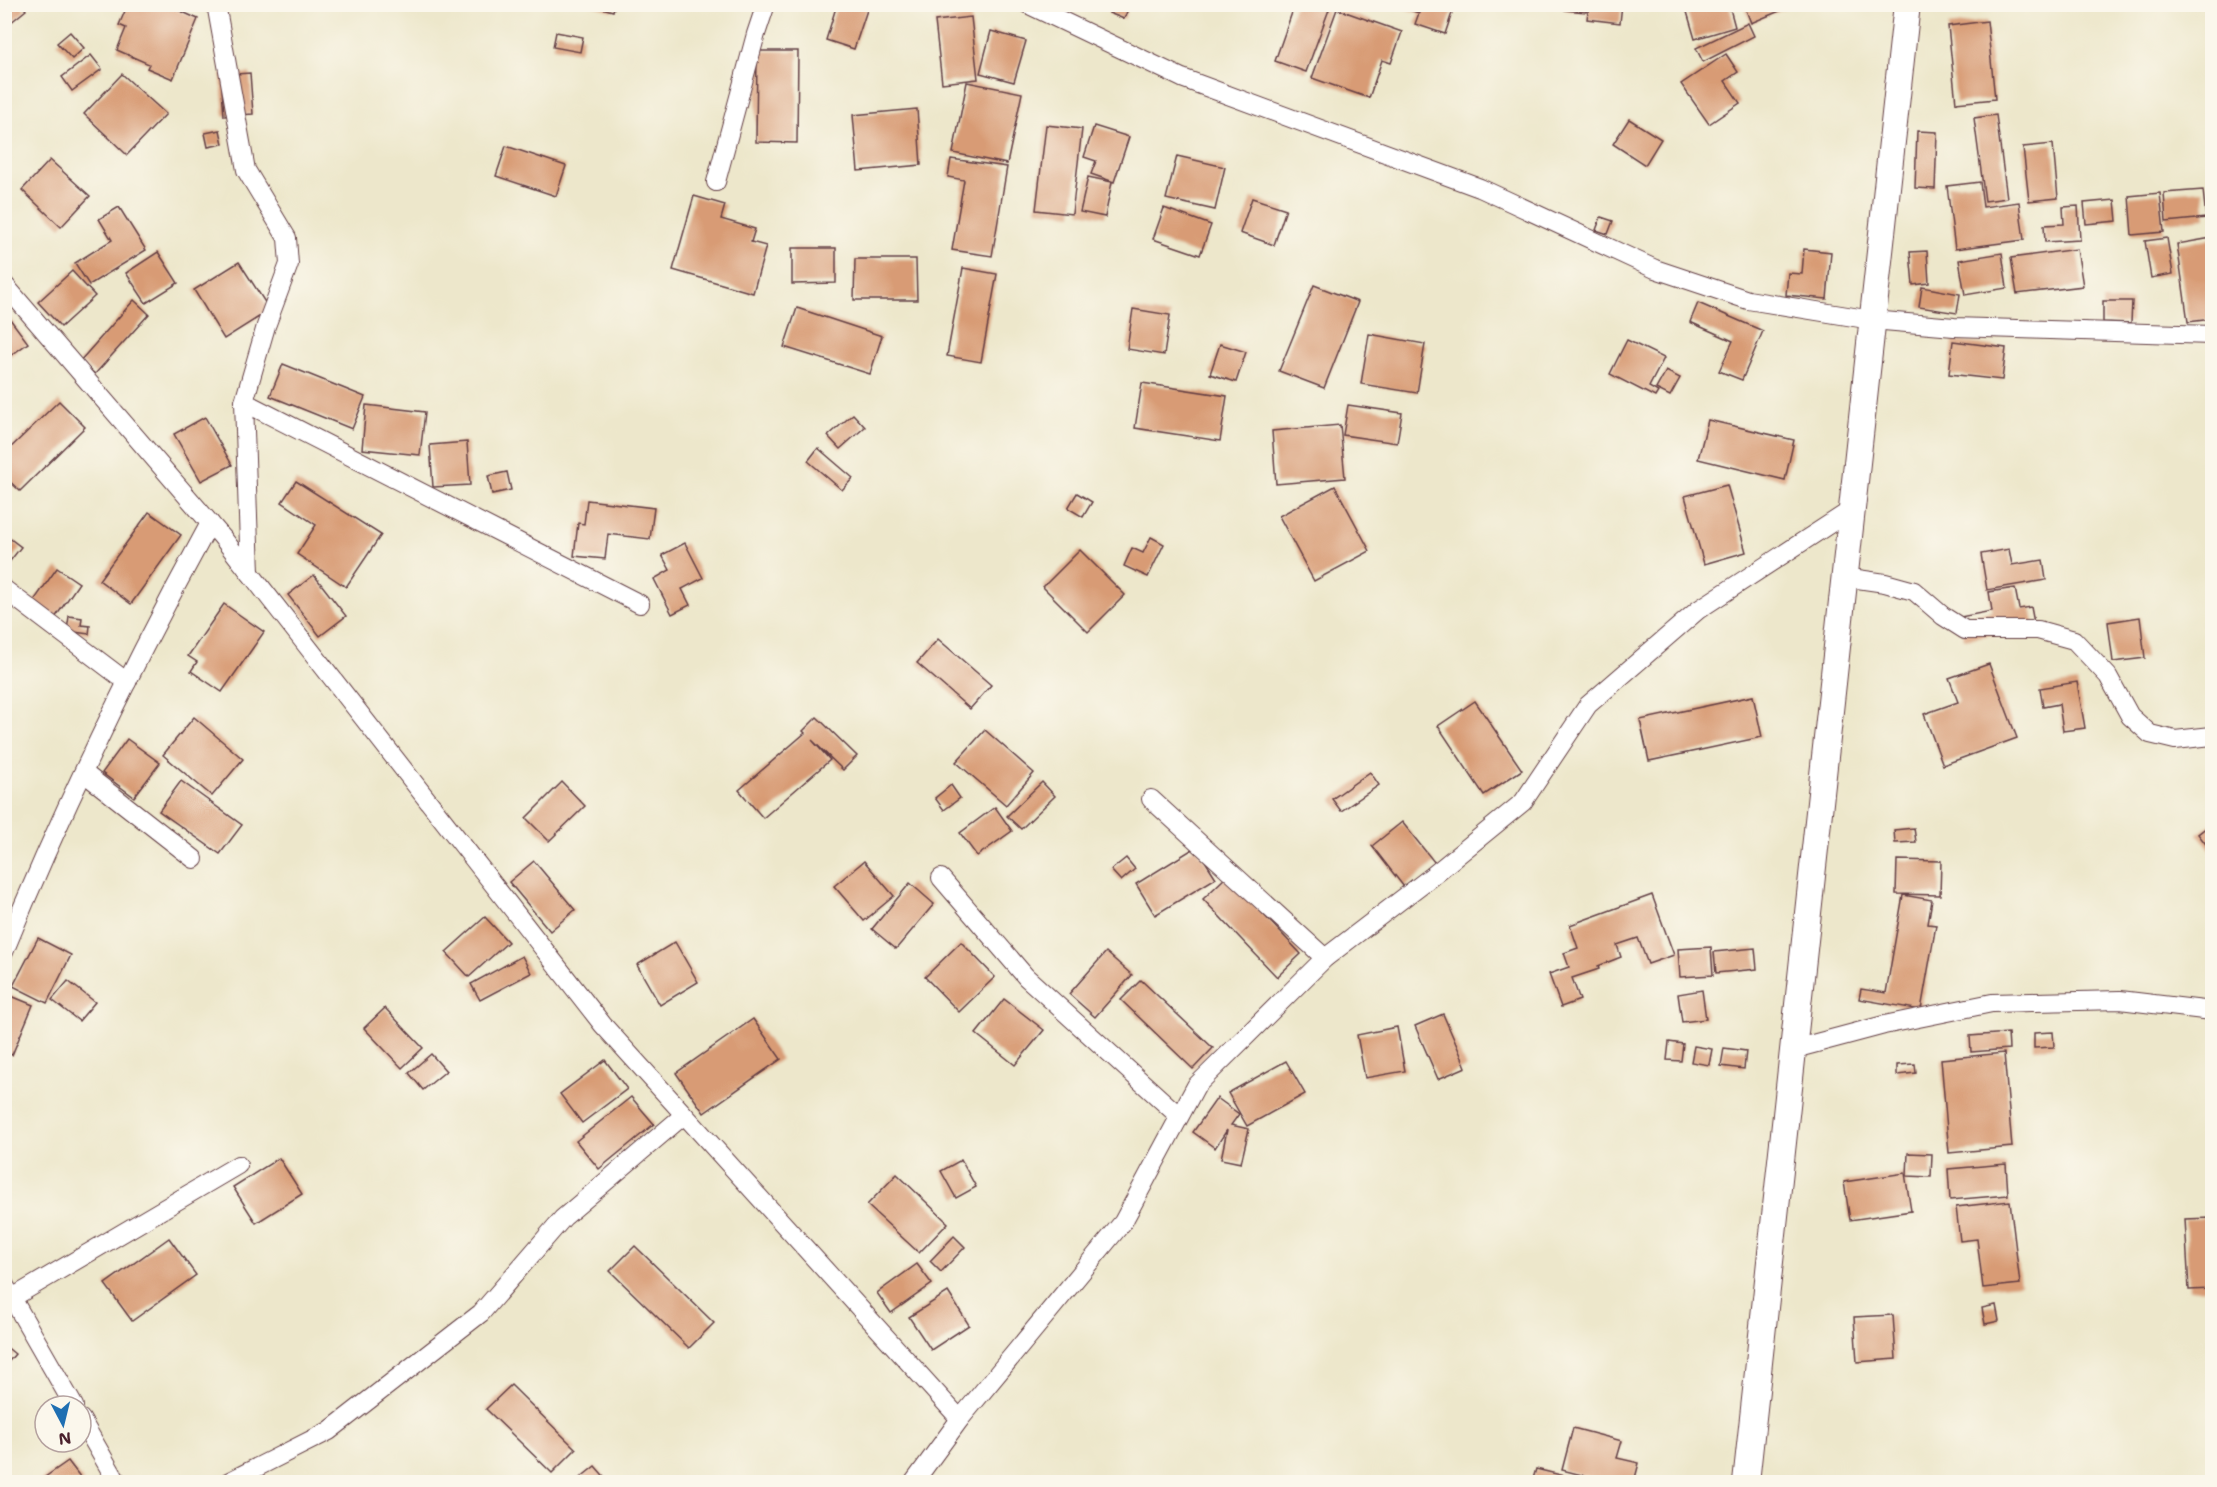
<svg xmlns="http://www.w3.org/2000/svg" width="2217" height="1487" font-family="'Shantell Sans',sans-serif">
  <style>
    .building { fill: #d89b75 }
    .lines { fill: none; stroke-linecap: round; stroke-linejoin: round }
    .minor-casing { stroke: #623d43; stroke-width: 20 }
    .secondary-casing { stroke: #623d43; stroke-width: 28 }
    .minor { stroke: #fff; stroke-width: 18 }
    .secondary { stroke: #fff; stroke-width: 26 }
  </style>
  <rect width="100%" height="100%" fill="#fbf7ec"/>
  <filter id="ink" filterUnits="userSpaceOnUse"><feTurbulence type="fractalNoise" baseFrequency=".0167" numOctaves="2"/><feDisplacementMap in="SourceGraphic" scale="12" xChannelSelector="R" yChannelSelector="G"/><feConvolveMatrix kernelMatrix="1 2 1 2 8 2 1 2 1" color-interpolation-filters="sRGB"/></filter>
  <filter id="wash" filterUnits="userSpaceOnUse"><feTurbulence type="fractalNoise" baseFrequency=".008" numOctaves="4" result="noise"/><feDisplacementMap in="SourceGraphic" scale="24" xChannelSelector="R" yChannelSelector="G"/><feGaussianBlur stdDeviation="1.35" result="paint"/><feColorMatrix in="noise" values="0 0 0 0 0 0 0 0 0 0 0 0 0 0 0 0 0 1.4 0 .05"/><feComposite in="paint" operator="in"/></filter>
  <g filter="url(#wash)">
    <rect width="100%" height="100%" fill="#ede7cb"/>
    <g id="blocks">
      <g class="building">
        <path d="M4,4h17l5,6 -22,18z"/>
        <path d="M128,4h37l33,15 -25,60 -26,-11 2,-4 -32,-14 9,-22 -7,-3z"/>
        <path d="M587,4h28l-2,7z"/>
        <path d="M837,4h32l-15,45 -28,-9z"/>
        <path d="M1113,4h17l-6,15 -15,-6z"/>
        <path d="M1295,4h28l7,3 -24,65 -31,-11z"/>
        <path d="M1401,4h54l-10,30 -30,-10 4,-11 -19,-6z"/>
        <path d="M1589,4h33l-2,19 -33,-4z"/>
        <path d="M1566,5h21l-1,7 -21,-2z"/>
        <path d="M1685,5h44l6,22 -40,12z"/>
        <path d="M1744,5h50l-43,18z"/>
        <path d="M1337,9l65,23 -11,31 -9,-3 -13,38 -57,-20z"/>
        <path d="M971,17l7,62 -36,4 -7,-62z"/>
        <path d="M1987,21l8,78 -39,4 -8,-77z"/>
        <path d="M1748,23l6,13 -51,26 -7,-14z"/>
        <path d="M991,31l35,10 -12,41 -34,-9z"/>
        <path d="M70,32l14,16 -12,11 -15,-16z"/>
        <path d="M556,32l27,5 -3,15 -27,-5z"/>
        <path d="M757,51h41l-1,92 -41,-1z"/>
        <path d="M1726,54l12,18 -13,9 15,22 -31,21 -28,-40z"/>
        <path d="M91,55l11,14 -30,22 -10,-14z"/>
        <path d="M250,73l3,41 -29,2 -3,-41z"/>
        <path d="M122,74l44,40 -39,41 -43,-41z"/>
        <path d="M967,82l55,11 -15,71 -54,-11z"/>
        <path d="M917,109l4,56 -63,6 -5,-56z"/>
        <path d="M1996,115l11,83 -22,3 -11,-83z"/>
        <path d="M1629,119l32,20 -16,26 -32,-21z"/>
        <path d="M1046,125l36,4 -10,85 -36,-4z"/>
        <path d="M1094,126l35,11 -15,45 -23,-8 5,-13 -12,-4z"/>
        <path d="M220,130l3,14 -15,3 -3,-14z"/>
        <path d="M1917,131l20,1 -2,57 -20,-1z"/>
        <path d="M2053,144l5,54 -29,3 -6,-54z"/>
        <path d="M506,146l60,20 -10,30 -60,-20z"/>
        <path d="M1177,156l48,11 -10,43 -49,-11z"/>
        <path d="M951,159l56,8 -15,89 -40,-6 12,-70 -16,-3z"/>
        <path d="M50,160l40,36 -29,31 -39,-37z"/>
        <path d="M1088,177l24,5 -7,35 -25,-5z"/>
        <path d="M1980,182l3,25 36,-5 5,38 -69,9 -8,-63z"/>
        <path d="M2203,190l3,28 -40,4 -2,-29z"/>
        <path d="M2160,193l4,39 -32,3 -3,-39z"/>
        <path d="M694,196l31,9 -4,14 34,10 -4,13 15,4 -13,47 -80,-23z"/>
        <path d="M1252,198l34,11 -12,36 -34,-12z"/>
        <path d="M2115,200l2,21 -31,3 -2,-21z"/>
        <path d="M2078,206l2,34 -35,2 -1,-17 20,-1 -1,-17z"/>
        <path d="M119,207l27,43 -57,35 -14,-22 37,-23 -13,-21z"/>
        <path d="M1164,208l47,17 -11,30 -47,-16z"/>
        <path d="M1601,217l12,4 -5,13 -12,-4z"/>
        <path d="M2167,238l6,36 -22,4 -6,-37z"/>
        <path d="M2212,238v81l-24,3 -11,-78z"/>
        <path d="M792,248h44v35l-44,1z"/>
        <path d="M1804,249l27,3 -4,47 -41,-4 2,-22 14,1z"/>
        <path d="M2077,249l6,37 -66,8 -6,-36z"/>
        <path d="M1927,251l2,32 -16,2 -3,-33z"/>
        <path d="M158,252l20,31 -32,20 -20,-30z"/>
        <path d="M2002,253l5,35 -42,7 -6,-35z"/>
        <path d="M855,259h61l1,41h-63z"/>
        <path d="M239,262l31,48 -46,29 -30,-49z"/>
        <path d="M963,268l34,6 -16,88 -34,-6z"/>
        <path d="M72,271l23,25 -34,31 -23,-25z"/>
        <path d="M1314,285l44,17 -34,86 -45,-17z"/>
        <path d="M1922,287l38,7 -3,19 -38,-6z"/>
        <path d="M134,300l15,14 -54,60 -15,-13z"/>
        <path d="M2103,301h29l-1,22 -28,-1z"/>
        <path d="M1698,303l65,28 -21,49 -23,-9 14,-30 -43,-19z"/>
        <path d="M797,308l85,28 -12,38 -86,-27z"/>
        <path d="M1133,309l37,6 -6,40 -37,-6z"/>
        <path d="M4,311l24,32 -18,13 -6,-7z"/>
        <path d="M1369,334l56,10 -8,49 -56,-9z"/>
        <path d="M1627,340l37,18 -15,29 9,5 -3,5 -45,-23z"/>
        <path d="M1953,341l53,7 -4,32 -53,-6z"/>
        <path d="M1220,344l26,8 -10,30 -26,-8z"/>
        <path d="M283,364l82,33 -13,32 -82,-33z"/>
        <path d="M1666,371l14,7 -10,18 -14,-7z"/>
        <path d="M1142,383l85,13 -7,45 -85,-13z"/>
        <path d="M59,401l26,26 -65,64 -16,-15v-22z"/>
        <path d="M366,405l59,7 -5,43 -58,-6z"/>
        <path d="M1348,405l54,8 -5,30 -54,-8z"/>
        <path d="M853,414l12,13 -25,22 -12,-13z"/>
        <path d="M205,417l27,48 -31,16 -27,-47z"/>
        <path d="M1708,420l86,20 -9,40 -87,-21z"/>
        <path d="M1340,425l5,53 -69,6 -4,-53z"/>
        <path d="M467,442l3,43 -37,2 -3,-42z"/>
        <path d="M818,448l35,30 -11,12 -34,-29z"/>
        <path d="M507,472l4,18 -19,4 -4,-18z"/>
        <path d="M296,481l85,54 -35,52 -49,-33 19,-29 -34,-23z"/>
        <path d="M1727,485l19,67 -42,12 -19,-68z"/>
        <path d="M1335,486l35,65 -56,30 -35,-65z"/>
        <path d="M1077,493l15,9 -9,15 -15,-9z"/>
        <path d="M587,500l67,8 -4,31 -42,-5 -3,25 -31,-3 4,-33 6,1z"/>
        <path d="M149,512l32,23 -50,69 -32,-24z"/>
        <path d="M4,534l17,13 -14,18 -3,-2z"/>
        <path d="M1151,537l13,7 -16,33 -24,-11 8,-18 11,5z"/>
        <path d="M685,543l18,35 -21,11 8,16 -18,9 -18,-35 16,-9 -8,-15z"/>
        <path d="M2009,549l3,16 31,-5 3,20 -59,10 -6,-36z"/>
        <path d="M1080,550l45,45 -37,37 -45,-45z"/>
        <path d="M57,568l22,15 -24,35 -22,-16z"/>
        <path d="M314,575l32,41 -26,20 -32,-41z"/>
        <path d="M2015,588l4,21 12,-2 4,21 -71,11 -4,-22 32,-6 -3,-19z"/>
        <path d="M224,604l40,28 -42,60 -31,-21 6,-9 -9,-6z"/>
        <path d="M69,616l13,2 -1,7 9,1 -1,8 -22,-3z"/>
        <path d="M2140,617l5,41 -32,4 -5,-40z"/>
        <path d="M938,639l53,46 -21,24 -53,-46z"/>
        <path d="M1989,664l28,74 -74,27 -19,-51 34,-12 -9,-24z"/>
        <path d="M2077,682l8,46 -22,3 -4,-27 -16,3 -3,-19z"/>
        <path d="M1753,696l9,41 -113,24 -9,-41z"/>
        <path d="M1475,701l47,69 -38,25 -46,-69z"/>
        <path d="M194,717l49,42 -31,37 -49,-41z"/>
        <path d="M817,717l40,39 -14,14 -31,-30 18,20 -67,58 -24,-28 66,-57 -2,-2z"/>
        <path d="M985,730l49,43 -28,32 -50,-43z"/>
        <path d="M127,739l33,24 -26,34 -32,-24z"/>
        <path d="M1370,772l9,13 -38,26 -9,-12z"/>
        <path d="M181,781l61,44 -22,29 -61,-43z"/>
        <path d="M562,782l23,24 -36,35 -23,-23z"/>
        <path d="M1042,782l13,14 -34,33 -14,-13z"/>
        <path d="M951,785l9,13 -16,12 -9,-12z"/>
        <path d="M995,807l17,24 -35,25 -17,-23z"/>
        <path d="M1402,822l33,41 -31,24 -32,-41z"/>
        <path d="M2212,823v29l-14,-18z"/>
        <path d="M1914,828l2,14 -21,1 -1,-13z"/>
        <path d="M1196,847l20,31 -61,37 -19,-31z"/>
        <path d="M1126,858l9,11 -14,12 -10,-11z"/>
        <path d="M1897,860l44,1 -1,34 -44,-1z"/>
        <path d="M534,861l41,49 -25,21 -41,-49z"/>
        <path d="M864,861l30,35 -30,25 -30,-35z"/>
        <path d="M1227,876l74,78 -24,23 -74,-78z"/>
        <path d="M910,883l24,21 -38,45 -24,-20z"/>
        <path d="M1652,895l22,60 -26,9 -10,-26 -21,7 4,12 -23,9 1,3 -27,9 8,22 -19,7 -12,-33 20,-7 -5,-14 14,-5 -8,-23z"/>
        <path d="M1903,895l29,5 -4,24 8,1 -15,85 -62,-11 2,-10 25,4z"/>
        <path d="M485,917l23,25 -39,35 -23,-25z"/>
        <path d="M38,938l33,17 -24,48 -34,-17z"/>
        <path d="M675,942l23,40 -38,23 -23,-40z"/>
        <path d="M961,942l34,35 -36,35 -34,-35z"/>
        <path d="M1711,947l2,28 -33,2 -2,-28z"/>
        <path d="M1755,948l2,21 -41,4 -2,-21z"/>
        <path d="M1106,952l26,23 -37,42 -26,-23z"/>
        <path d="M522,956l9,17 -51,27 -9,-16z"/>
        <path d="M1141,980l72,68 -20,21 -72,-69z"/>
        <path d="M68,981l27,21 -16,19 -27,-21z"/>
        <path d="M1702,990l4,29 -24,3 -4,-28z"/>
        <path d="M4,993l29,12 -21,50 -8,-3z"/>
        <path d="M1004,999l40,31 -29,35 -39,-31z"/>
        <path d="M385,1008l38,40 -21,20 -38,-40z"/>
        <path d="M1443,1014l23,53 -28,12 -23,-53z"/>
        <path d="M753,1019l28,40 -77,54 -28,-40z"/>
        <path d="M1397,1027l8,44 -40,7 -8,-43z"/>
        <path d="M2053,1032l1,15 -20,1v-15z"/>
        <path d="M2008,1033l1,16 -38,3 -1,-16z"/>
        <path d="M1669,1042l14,2 -2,17 -14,-1z"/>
        <path d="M1694,1046l18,3 -3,16 -18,-3z"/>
        <path d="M1724,1048l22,3 -2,18 -23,-3z"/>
        <path d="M2004,1053l8,94 -63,6 -8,-94z"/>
        <path d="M431,1054l15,17 -23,19 -14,-17z"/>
        <path d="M605,1060l22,29 -45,34 -22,-29z"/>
        <path d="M1286,1061l19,33 -58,32 -19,-33z"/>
        <path d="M1915,1064l1,9 -19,2v-10z"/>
        <path d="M631,1097l23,27 -55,45 -23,-28z"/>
        <path d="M1217,1098l22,16 -8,11 18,4 -8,34 -20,-4 6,-29 -12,18 -22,-16z"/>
        <path d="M1908,1153l24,1 -1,23 -24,-1z"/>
        <path d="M279,1158l23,36 -46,29 -23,-36z"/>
        <path d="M961,1160l15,27 -20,11 -15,-27z"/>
        <path d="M2006,1164l2,31 -58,5 -2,-31z"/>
        <path d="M1905,1173l6,38 -61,9 -6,-38z"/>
        <path d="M897,1174l51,49 -29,30 -52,-48z"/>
        <path d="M2010,1201l10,83 -37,4 -6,-49 -17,2 -4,-34z"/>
        <path d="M2212,1218v71l-23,1 -4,-71z"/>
        <path d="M954,1236l11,11 -24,25 -11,-11z"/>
        <path d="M169,1238l27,37 -64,46 -27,-37z"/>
        <path d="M635,1246l79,77 -25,25 -79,-77z"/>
        <path d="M917,1264l15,20 -41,29 -14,-20z"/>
        <path d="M948,1292l21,33 -38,25 -22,-33z"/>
        <path d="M1996,1305l3,16 -14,3 -3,-16z"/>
        <path d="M1893,1315l3,44 -39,3 -3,-45z"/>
        <path d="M4,1345l11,9 -11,13z"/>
        <path d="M511,1385l65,64 -24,24 -66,-64z"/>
        <path d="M1573,1428l49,13 -5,17 22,5 -5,19h-25l-47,-12z"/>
        <path d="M68,1461l16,21h-46z"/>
        <path d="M595,1466l14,16h-34z"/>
        <path d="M1536,1469l33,8 -1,5h-36z"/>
      </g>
    </g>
  </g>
  <g filter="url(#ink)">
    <use href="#blocks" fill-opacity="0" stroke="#623d43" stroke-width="1.5"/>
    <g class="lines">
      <defs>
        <g id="minor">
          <path d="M216,4l30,166 41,68 2,26 -23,62 -22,76 6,171"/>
          <path d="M1027,4l155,74 298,110 175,81 93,31 124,20 82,7 258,8"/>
          <path d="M716,182l40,-148 10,-30"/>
          <path d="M4,284l218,253 381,488 357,394"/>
          <path d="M244,402l396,202"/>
          <path d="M1844,577l41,6 29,8 29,25 22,14h73l36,10 34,36 22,40 20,18 25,6 37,-4"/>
          <path d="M4,589l123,93"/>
          <path d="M84,773l110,86"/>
          <path d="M1151,799l174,159"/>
          <path d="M941,878l85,99 153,139"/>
          <path d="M4,952c60,-147 130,-290 206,-429"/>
          <path d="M1794,1049l90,-24 108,-22 128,-3 92,11"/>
          <path d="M4,1284l70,122"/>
          <path d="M12,1298l226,-133"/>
          <path d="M81,1419l36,63"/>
          <path d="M228,1482l101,-51 152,-118 82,-95 121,-103"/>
          <path d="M914,1482l46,-63 163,-197 73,-136 129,-128 106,-81 92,-75 65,-97 110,-95 153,-100"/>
        </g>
        <path id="secondary" d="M1746,1482l161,-1478"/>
      </defs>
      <use href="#minor" class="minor-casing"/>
      <use href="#secondary" class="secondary-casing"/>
      <use href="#minor" class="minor"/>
      <use href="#secondary" class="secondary"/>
    </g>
  </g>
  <rect width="2217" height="1487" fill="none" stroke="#fbf7ec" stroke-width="24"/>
  <g transform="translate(63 1424) rotate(173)"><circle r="28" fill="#fbf7ec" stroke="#b4a19f" stroke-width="1.5"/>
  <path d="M0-4.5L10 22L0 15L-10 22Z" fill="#1f6fb2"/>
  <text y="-9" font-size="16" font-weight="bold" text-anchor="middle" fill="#4a1f2b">N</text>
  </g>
</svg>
